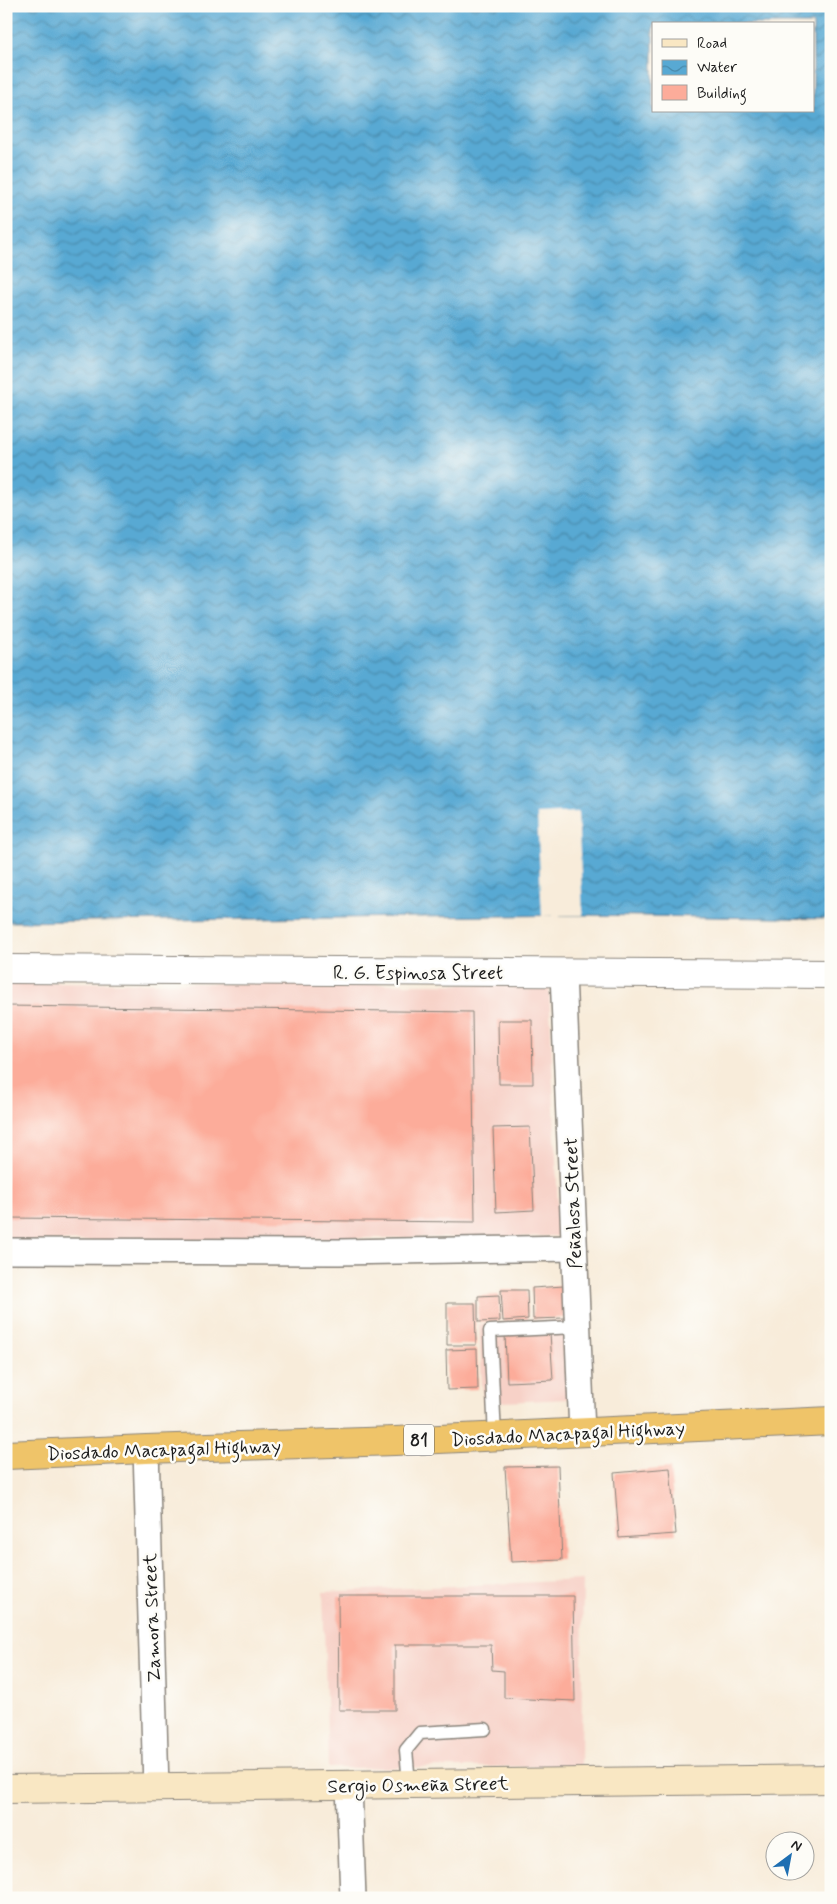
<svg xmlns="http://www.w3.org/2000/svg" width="837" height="1904" font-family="Mynerve,sans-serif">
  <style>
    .built { fill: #f7d1c7 }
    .water { fill: url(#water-waves); stroke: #3a6278; fill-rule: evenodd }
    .pier { fill: #f8ecda }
    .building { fill: #fcac9a }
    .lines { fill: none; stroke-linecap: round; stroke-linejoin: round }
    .service-casing { stroke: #8a847b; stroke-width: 15 }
    .minor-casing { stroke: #8a847b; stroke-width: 28 }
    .tertiary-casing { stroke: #8a847b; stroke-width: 30 }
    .secondary-casing { stroke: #8a847b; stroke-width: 30 }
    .trunk-casing { stroke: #8a847b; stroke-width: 30 }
    .service { stroke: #fff; stroke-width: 12 }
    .minor { stroke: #fff; stroke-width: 25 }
    .tertiary { stroke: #fff; stroke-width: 28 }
    .secondary { stroke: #f9e7c3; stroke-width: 28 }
    .trunk { stroke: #efc469; stroke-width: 28 }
    .labels { text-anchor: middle; stroke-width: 5; stroke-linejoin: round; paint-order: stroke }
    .shield { fill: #fdfcf7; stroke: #605f5e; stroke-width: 1 }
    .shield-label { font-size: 18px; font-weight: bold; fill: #1c1c1c }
    .street-label { font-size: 19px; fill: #1c1c1c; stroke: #fdfcf7 }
  </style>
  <defs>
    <pattern id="water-waves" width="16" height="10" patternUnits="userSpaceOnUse" patternTransform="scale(1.25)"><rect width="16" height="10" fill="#58a9d3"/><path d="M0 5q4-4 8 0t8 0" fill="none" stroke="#4889aa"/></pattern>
  </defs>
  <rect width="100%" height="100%" fill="#fdfcf7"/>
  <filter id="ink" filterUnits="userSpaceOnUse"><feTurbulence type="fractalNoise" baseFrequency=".02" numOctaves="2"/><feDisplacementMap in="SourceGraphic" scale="10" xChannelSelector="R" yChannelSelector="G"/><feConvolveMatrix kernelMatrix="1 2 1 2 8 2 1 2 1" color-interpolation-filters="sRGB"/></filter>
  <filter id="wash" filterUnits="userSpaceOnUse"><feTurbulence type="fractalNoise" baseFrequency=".0096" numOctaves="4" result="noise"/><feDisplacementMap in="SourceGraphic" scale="20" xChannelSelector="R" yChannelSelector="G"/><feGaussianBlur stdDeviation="1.12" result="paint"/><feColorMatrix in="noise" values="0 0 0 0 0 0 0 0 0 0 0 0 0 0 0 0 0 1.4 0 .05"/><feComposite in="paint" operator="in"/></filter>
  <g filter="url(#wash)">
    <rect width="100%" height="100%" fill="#f8ecda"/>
    <g class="built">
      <path d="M6,982l543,3 10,251 -553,6z"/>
      <path d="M564,1320l4,79 -85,4 -4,-79z"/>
      <path d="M583,1580l-2,186 -253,2 -5,-176z"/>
    </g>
    <path class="water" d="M6,6h825v913l-248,-4 -577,7zM653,24h160v87h-160z"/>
    <path class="pier" d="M578,812l5,103 -41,1 -5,-102z"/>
    <g id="blocks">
      <g class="building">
        <path d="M6,1006l466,6 3,210 -469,-4z"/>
        <path d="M498,1020h34l1,64h-34z"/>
        <path d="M530,1127l4,83 -38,2 -3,-84z"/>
        <path d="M564,1286l1,32 -32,1 -1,-31z"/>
        <path d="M501,1290h26l1,29 -25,2z"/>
        <path d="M499,1295l1,26 -22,1v-26z"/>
        <path d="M447,1303h28l1,42h-29z"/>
        <path d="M550,1333l3,47 -46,2 -2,-48z"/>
        <path d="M477,1349l1,40 -31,1 -1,-40z"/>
        <path d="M558,1466l4,94 -51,2 -6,-95z"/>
        <path d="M670,1468l6,66 -57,4 -5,-65z"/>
        <path d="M338,1596h235l2,105 -71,-3v-27l-12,-1 -1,-25h-96v65h-56z"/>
      </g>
    </g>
  </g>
  <g filter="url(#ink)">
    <use href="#blocks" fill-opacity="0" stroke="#8a847b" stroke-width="1"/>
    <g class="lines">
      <defs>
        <g id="service">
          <path d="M495,1437l-5,-106 87,-4"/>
          <path d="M409,1783l-3,-33 14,-17 65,-4"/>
        </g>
        <g id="minor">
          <path d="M563,973l19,460"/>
          <path d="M6,1251l333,1 235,-4"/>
          <path d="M146,1449l10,338"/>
          <path d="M349,1785l4,113"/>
        </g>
        <path id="tertiary" d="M6,969l825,5"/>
        <path id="secondary" d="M6,1789l825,-10"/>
        <path id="trunk" d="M6,1455l140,-6 249,-8 436,-20"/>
      </defs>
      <use href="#service" class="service-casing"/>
      <use href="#minor" class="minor-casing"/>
      <use href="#tertiary" class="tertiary-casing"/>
      <use href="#secondary" class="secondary-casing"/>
      <use href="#trunk" class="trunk-casing"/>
      <use href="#service" class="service"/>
      <use href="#minor" class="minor"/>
      <use href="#tertiary" class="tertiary"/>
      <use href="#secondary" class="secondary"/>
      <use href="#trunk" class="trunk"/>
    </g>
  </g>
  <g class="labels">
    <rect class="shield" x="404" y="1424.5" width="30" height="31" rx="4"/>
    <g class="shield-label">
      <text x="419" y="1446">81</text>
    </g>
    <g class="street-label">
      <text x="418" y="979">R. G. Espinosa Street</text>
      <text transform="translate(572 1203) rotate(-92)" y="7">Peñalosa Street</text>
      <text transform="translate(568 1433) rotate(-3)" y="7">Diosdado Macapagal Highway</text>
      <text transform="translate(164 1449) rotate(-2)" y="7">Diosdado Macapagal Highway</text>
      <text transform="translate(151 1618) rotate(-92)" y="7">Zamora Street</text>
      <text transform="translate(418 1784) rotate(-1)" y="7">Sergio Osmeña Street</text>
    </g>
  </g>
  <rect width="837" height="1904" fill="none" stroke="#fdfcf7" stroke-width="25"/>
  <rect x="652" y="22" width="162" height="90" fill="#fdfcf7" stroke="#a3a29f"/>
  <rect x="662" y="39" width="25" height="8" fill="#f9e7c3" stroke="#a3a29f"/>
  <text x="697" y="48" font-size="15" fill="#1c1c1c">Road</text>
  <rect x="662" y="60" width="25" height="15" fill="url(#water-waves)" stroke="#a3a29f"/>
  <text x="697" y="72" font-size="15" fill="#1c1c1c">Water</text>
  <rect x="662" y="85" width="25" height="15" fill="#fcac9a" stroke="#a3a29f"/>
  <text x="697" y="98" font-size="15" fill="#1c1c1c">Building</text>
  <g transform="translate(790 1856) rotate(32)"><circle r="24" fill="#fdfcf7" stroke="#a3a29f"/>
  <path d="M0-4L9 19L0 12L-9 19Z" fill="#1f6fb2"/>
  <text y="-8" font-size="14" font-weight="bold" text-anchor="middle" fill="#1c1c1c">N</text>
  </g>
</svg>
